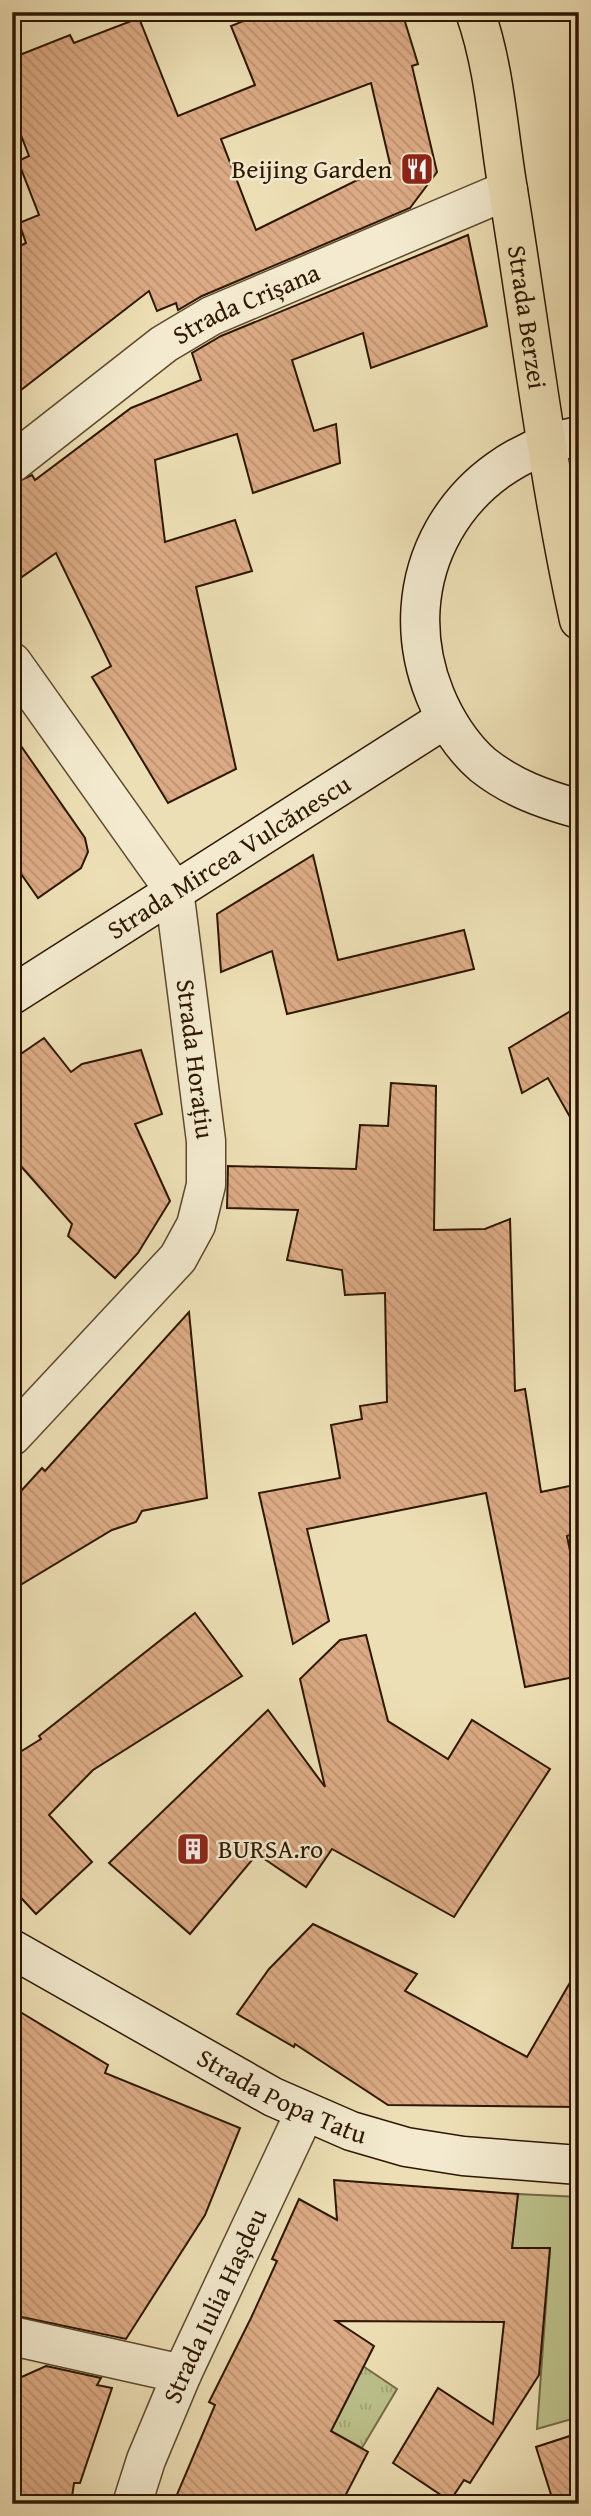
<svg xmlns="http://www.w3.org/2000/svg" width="591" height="2516" font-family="'Gentium Book Plus',serif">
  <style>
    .grass { fill: url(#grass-tufts); stroke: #746c46; stroke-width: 2 }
    .park { fill: #bcc18b; stroke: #746c46; stroke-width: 2 }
    .building { fill: url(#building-back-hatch); stroke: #2d1700; stroke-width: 2; fill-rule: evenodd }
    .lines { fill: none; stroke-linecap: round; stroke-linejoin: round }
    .street-casing { stroke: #5d492d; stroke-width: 41 }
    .secondary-casing { stroke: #2d1700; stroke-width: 41 }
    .primary-casing { stroke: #2d1700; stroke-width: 41 }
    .street { stroke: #f3eacf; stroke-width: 38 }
    .secondary { stroke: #f3eacf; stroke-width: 38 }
    .primary { stroke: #eddfb5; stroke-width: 38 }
    .labels { text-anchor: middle; stroke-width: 5; stroke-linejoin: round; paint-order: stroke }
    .poi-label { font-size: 26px; fill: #2d1700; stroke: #f3eacf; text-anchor: end }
    .street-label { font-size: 26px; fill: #2d1700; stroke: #f3eacf }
  </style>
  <defs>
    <pattern id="grass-tufts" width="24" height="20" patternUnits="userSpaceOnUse" patternTransform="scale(1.75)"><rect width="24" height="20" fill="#bcc18b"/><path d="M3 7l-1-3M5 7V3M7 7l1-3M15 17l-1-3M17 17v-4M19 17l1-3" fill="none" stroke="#a2a576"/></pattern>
    <pattern id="building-back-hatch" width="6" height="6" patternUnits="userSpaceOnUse" patternTransform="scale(1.75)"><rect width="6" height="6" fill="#dcab85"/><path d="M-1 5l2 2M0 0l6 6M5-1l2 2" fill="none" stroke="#bd9271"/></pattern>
  </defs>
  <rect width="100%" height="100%" fill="#eddfb5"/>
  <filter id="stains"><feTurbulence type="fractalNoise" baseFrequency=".00286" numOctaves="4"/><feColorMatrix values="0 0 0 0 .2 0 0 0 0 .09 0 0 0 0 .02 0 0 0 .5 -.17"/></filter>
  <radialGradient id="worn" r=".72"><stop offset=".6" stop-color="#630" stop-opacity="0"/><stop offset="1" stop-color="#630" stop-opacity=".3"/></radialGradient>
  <path class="grass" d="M351,2358l46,31 -35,59 -31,-17 22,-43z"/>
  <path class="park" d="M518,2194l61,3v220l-42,12 13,-180 -38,-1z"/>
  <g class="building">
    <path d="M266,12h136l16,52 -6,2 25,106 -27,36 -208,88 -24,14 -2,-7 -19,8 -8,-20 -137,106v-147l14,-7 -7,-20 20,-8 -21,-54 11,-5 -17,-44v-54l58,-23 4,8 65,-25 39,98 77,-31 -24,-59zM371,83l19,81 -134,66 -35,-91z"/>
    <path d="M468,235l19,91 -116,42 -8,-35 -71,27 22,71 22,-7 4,39 -87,30 -16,-59 -82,26 10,82 70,-22 17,51 -56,16 40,182 -68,34 -76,-126 19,-11 -55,-113 -44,31v-100l20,-9 3,5 96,-72 70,-28 -9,-27 29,-17z"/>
    <path d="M12,733l73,105 3,14 -7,16 -43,30 -26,-37z"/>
    <path d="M313,855l25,105 126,-30 10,39 -187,45 -15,-63 -51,21 -4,-58z"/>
    <path d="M579,1006v127l-31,-55 -26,15 -13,-45z"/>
    <path d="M44,1038l27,34 11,-8 59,-14 21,64 -27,10 35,77 -32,52 -23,25 -47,-42 4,-12 -60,-68v-96z"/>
    <path d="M391,1083l45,3 -2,144 51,-1 25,-10 5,172 10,-2 16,103 38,-8v49l-12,3 12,59v81l-54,11 -39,-194 -179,36 22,92 -36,23 -34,-151 81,-15 -9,-53 31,-6 -2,-13 27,-4 -2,-109 -40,2 -3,-25 -55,-10 11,-50 -71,-2 1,-42 128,3 4,-44 28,1z"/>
    <path d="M189,1312l18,186 -65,13 -6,11 -24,8 -100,60v-89l30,-33 3,3z"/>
    <path d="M195,1613l47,63 -149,94 -44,45 43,47 -56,52 -24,-26v-131l29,-18 -2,-3z"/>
    <path d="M366,1635l22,86 60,38 24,-39 78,49 -96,148 -122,-68 -26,38 -49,-33 -67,80 -81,-71 159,-153 57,77 -25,-108 40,-39z"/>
    <path d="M313,1924l104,50 -12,17 122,66 52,-90v140l-191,-2 -93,-61 -1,3 -57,-33 32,-45z"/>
    <path d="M12,2007l96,58 -3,8 135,55 -35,87 -79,124 -114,-24z"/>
    <path d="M334,2180l184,14 -6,54h38l-11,127 -69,108 -6,-3 -14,21 -57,-38 45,-75 55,36 11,-102 -168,-1 38,25 -43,85 37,21 -27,52h-168l42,-99 -6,-3 42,-84 26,-57 -5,-2 27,-60 38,21z"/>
    <path d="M46,2366l55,12 -4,7 15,3 -32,95h-6l-3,21h-59v-111l5,-14z"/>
    <path d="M579,2433v71h-25l-18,-57z"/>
  </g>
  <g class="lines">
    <defs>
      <g id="street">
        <path id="s1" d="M12,463l152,-119 47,-28 297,-126"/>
        <path id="s2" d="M12,662l162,228 32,251v44l-10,40 -18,33 -166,178"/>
        <path d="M12,2336l170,38"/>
        <path id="s3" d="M132,2504l14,-44 36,-86 123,-262"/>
      </g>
      <g id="secondary">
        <path d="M579,436c-122,23 -191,143 -144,259 10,25 27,52 48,70 29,23 60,34 96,44"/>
        <path id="s4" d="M12,995l433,-276"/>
        <path id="s5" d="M12,1949l261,148 78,34 55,16 57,9 116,9"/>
      </g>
      <g id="primary">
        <path id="s6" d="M475,12c20,56 23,119 33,178 23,143 40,288 71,430"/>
      </g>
    </defs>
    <use href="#street" class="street-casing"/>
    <use href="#secondary" class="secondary-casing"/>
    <use href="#primary" class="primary-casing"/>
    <use href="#street" class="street"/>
    <use href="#secondary" class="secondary"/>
    <use href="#primary" class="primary"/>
  </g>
  <defs>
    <symbol id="restaurant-square" viewBox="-11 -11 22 22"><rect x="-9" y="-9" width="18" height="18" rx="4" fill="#8f2418" stroke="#f3eacf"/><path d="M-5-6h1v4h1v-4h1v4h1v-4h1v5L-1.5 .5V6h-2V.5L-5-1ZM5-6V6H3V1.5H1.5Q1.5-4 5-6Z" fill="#fff"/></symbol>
    <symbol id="building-square" viewBox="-11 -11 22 22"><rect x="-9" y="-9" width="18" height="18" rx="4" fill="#8f2418" stroke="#f3eacf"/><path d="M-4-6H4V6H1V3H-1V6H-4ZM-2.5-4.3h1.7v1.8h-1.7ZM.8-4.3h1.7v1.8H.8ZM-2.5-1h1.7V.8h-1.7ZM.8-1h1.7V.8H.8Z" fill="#fff"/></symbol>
  </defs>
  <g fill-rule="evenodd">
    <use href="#restaurant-square" x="398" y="150" width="38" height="38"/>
    <use href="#building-square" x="174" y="1830" width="38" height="38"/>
  </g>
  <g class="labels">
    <g class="poi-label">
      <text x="392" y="178">Beijing Garden</text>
      <text x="218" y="1858" text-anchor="start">BURSA.ro</text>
    </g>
    <g class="street-label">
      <text dy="9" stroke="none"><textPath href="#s1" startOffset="285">Strada Crișana</textPath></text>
      <text dy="9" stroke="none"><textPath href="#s6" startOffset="310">Strada Berzei</textPath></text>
      <text dy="9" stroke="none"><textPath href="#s4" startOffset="257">Strada Mircea Vulcănescu</textPath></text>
      <text dy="9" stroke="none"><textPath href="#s2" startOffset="450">Strada Horațiu</textPath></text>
      <text dy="9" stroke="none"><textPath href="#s5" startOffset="308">Strada Popa Tatu</textPath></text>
      <text dy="9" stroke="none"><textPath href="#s3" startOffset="215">Strada Iulia Hașdeu</textPath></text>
    </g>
  </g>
  <rect width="591" height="2516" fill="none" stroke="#eddfb5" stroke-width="42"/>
  <rect x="14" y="14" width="563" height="2488" fill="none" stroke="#2d1700" stroke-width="3.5"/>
  <rect x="21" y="21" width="549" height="2474" fill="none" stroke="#2d1700" stroke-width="2"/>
  <rect width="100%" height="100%" filter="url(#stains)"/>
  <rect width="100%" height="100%" fill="url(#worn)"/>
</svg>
